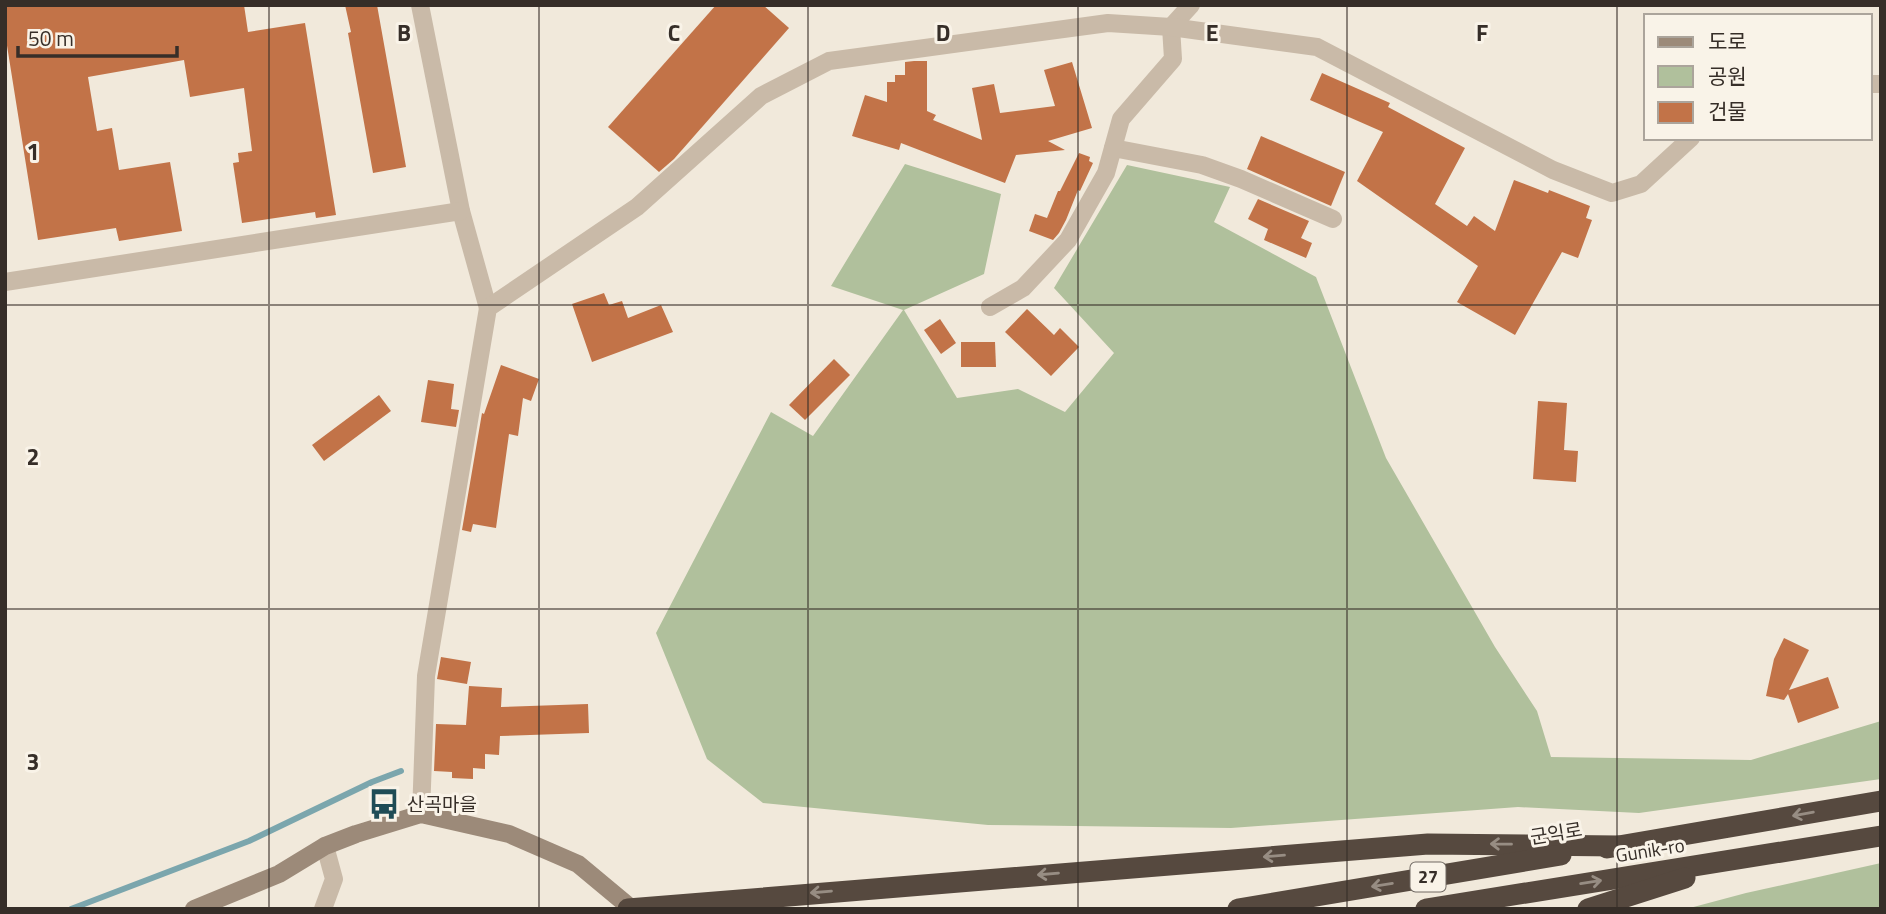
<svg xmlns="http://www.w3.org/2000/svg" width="1886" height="914" font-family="'Titillium Web','Noto Sans KR',sans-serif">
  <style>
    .green { fill: #b0c09c }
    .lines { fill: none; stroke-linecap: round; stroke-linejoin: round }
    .stream { stroke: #7ba6ad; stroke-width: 6 }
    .building { fill: #c27348 }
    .street { stroke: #c9baa8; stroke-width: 18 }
    .secondary { stroke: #9c8a79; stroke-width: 18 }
    .highway { stroke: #56493f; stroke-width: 21 }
    .oneway { stroke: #978d83 }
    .grid { fill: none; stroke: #362e28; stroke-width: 2; stroke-opacity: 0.55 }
    .labels { text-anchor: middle; stroke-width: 6; stroke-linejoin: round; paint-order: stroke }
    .shield { fill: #f9f3e8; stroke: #706962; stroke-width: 2 }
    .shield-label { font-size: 18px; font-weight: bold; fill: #362e28 }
    .poi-label { font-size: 19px; fill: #362e28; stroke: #f9f3e8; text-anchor: start }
    .street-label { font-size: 19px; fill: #362e28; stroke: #f9f3e8 }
    .grid-label { font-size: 23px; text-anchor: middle; font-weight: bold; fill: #362e28; stroke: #f9f3e8; stroke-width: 6; stroke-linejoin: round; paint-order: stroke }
  </style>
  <rect width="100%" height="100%" fill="#f1e9db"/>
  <g class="green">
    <path d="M905,164l96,30 -17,80 -80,36 53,88 61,-9 47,23 49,-59 -60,-65 73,-123 103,22 -16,35 102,55 70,181 109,189 42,64 14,46 200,3 130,-39v58l-242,34 -121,-6 -287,21 -243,-3 -225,-22 -56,-44 -51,-126 115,-221 42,24 90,-126 -72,-24z"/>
    <path d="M1881,863v46h-195l60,-16z"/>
  </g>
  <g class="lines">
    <path class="stream" d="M71,909l178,-68 123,-59 29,-11"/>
  </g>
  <g class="building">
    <path d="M5,5h239l4,27 57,-9 31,192 -20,3 -1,-6 -73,11 -9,-60 6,-1 -1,-9 14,-2 -8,-63 -54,9 -6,-37 -96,17 9,54 15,-3 7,42 51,-8 12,69 -63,10 -3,-13 -78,12 -33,-207z"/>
    <path d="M345,5h32l29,162 -33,6 -25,-140 3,-1z"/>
    <path d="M716,5h47l26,23 -115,131 -15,13 -51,-45z"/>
    <path d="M914,61h13v50l9,4 -3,5 49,20 -10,-52 22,-4 6,29 55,-7 -11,-36 28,-8 20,66 -44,13 17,9 -49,5 -11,28 -104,-40 -2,7 -47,-14 13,-41 22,7v-20h8v-7h10v-13z"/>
    <path d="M1322,73l68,30 -2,4 77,41 -30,56 32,22 7,-10 21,15 19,-51 34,13 1,-3 41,16 -4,12 6,2 -14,38 -16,-6 -47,83 -58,-33 21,-36 -121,-85 26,-49 -73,-32z"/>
    <path d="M1261,136l84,36 -14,34 -84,-37z"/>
    <path d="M1079,153l11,4 -1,4 4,2 -13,28 -2,-1 -12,30 -7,13 -6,7 -24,-9 6,-17 12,4 11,-27h2z"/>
    <path d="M1258,199l51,22 -8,17 11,5 -6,15 -42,-18 4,-11 -20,-10z"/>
    <path d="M604,293l5,12 13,-4 6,17 33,-13 12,27 -81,30 -20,-58z"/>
    <path d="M1027,309l27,26 6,-7 19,19 -28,29 -46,-44z"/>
    <path d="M940,319l16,24 -15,11 -17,-24z"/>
    <path d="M961,342h34l1,25h-35z"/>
    <path d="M834,359l16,16 -45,45 -16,-15z"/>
    <path d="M501,365l38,14 -8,22 -8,-3 -5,38 -9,-2 -13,94 -23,-4 -2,8 -9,-2 20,-117 2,1z"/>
    <path d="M428,380l26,4 -3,25 8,1 -3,17 -35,-5z"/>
    <path d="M379,395l12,16 -67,50 -12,-16z"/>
    <path d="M1538,401l29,2 -3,47 14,1 -2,31 -43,-3z"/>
    <path d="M1784,638l25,12 -20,40 39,-13 11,31 -41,15 -10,-29 -4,6 -18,-4 8,-37z"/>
    <path d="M441,657l30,5 -4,22 -30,-5z"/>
    <path d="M469,686l33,2 -1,19 87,-3 1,29 -89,3 -1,19 -14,-1v15l-12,-1v11l-21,-1v-6l-18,-1 2,-47 30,1z"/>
  </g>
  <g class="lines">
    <g class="street">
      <path d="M420,5l41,206 27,97"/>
      <path d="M1870,84h11"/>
      <path d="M1113,148l89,17 39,14 92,40"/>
      <path d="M5,282l456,-71"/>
      <path d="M990,307l33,-19 45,-48 38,-67 15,-54 52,-60 -2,-32 20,-22"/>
      <path d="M421,814l5,-138 62,-368 149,-101 124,-111 68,-35 279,-38 63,4 146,20 236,123 59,23 29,-9 50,-46"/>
      <path d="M323,909l11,-30 -9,-33"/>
    </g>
    <path class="secondary" d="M194,909l85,-35 46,-28 31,-12 65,-20 88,20 69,30 54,45"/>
    <g class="highway">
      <path d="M1607,848l274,-47"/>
      <path d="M628,909l800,-65 191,2"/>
      <path d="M1238,909l323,-54"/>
      <path d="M1426,909l455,-73"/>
      <path d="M1588,909l97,-31"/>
    </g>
  </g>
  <defs><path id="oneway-shaft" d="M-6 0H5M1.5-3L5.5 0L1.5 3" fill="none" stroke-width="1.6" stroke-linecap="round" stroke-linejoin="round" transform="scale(1.75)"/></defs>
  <g class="oneway">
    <use href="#oneway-shaft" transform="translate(1803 814) rotate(170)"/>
    <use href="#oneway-shaft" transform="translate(1501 844) rotate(-179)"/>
    <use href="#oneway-shaft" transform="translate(1274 856) rotate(175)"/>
    <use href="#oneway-shaft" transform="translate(1048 874) rotate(175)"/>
    <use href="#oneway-shaft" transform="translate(1591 882) rotate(-9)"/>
    <use href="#oneway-shaft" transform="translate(1382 885) rotate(171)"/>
    <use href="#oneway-shaft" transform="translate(821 892) rotate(175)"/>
  </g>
  <path class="grid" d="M269,5v904M539,5v904M808,5v904M1078,5v904M1347,5v904M1617,5v904M5,305h1876M5,609h1876"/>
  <defs>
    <symbol id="bus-bare" viewBox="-9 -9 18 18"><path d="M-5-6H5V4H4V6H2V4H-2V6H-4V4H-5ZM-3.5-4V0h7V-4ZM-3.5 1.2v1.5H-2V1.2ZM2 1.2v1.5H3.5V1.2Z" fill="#1f4c56" stroke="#f9f3e8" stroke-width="2.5" paint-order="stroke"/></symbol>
  </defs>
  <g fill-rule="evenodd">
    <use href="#bus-bare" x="362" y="782" width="44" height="44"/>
  </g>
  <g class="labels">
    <rect class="shield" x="1410.5" y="862.5" width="35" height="29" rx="5"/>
    <g class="shield-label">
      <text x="1428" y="883">27</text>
    </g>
    <g class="poi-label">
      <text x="407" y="811">산곡마을</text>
    </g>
    <g class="street-label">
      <text transform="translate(1556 833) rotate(-9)" y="7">군익로</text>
      <text transform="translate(1650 850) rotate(-9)" y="7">Gunik-ro</text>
    </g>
  </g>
  <g class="grid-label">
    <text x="404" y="41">B</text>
    <text x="674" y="41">C</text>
    <text x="943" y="41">D</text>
    <text x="1212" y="41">E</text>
    <text x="1482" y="41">F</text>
    <text x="33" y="160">1</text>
    <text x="33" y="465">2</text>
    <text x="33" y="770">3</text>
  </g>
  <rect width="1886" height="914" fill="none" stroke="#362e28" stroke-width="14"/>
  <rect x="1644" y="14" width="228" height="126" fill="#f9f3e8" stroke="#aba49b" stroke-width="2"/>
  <rect x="1658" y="37" width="35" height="10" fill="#9c8a79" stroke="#aba49b" stroke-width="2"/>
  <text x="1708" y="49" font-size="21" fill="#362e28">도로</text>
  <rect x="1658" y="66" width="35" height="21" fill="#b0c09c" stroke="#aba49b" stroke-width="2"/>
  <text x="1708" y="84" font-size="21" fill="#362e28">공원</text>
  <rect x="1658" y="102" width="35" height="21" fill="#c27348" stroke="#aba49b" stroke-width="2"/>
  <text x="1708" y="119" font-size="21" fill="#362e28">건물</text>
  <path d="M18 46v10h159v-10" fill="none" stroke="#362e28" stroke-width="3.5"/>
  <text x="28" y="46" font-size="21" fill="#362e28" stroke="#f9f3e8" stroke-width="5" paint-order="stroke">50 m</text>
</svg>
